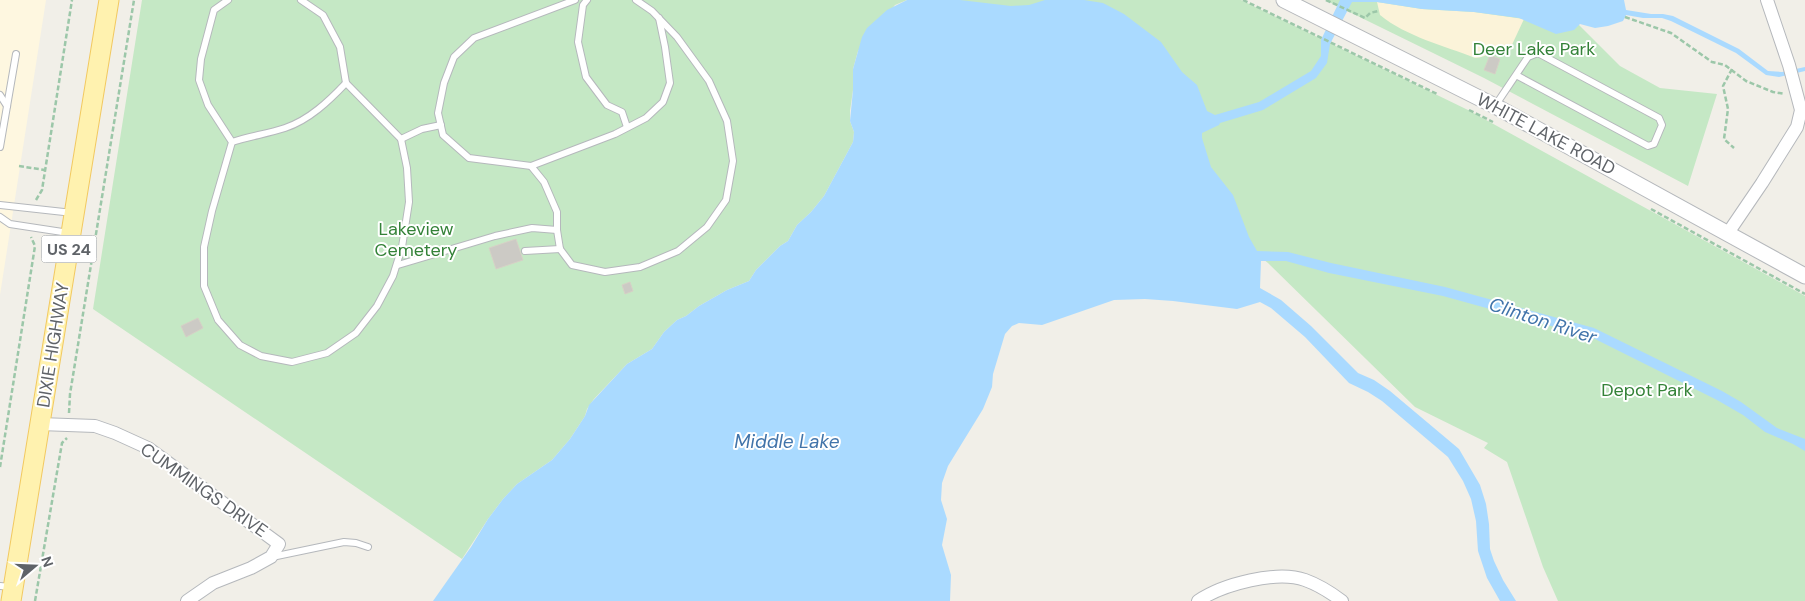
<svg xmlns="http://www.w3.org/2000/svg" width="1805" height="601" font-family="'DM Sans',sans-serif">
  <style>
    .commercial { fill: #fef7e0 }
    .green { fill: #c5e8c5 }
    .sand { fill: #fbf3d9 }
    .water { fill: #aadaff }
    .building { fill: #cccac5; stroke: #d6d1c6 }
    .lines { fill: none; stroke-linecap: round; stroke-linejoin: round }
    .service-casing { stroke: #b5b8bc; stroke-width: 8 }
    .minor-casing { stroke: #b5b8bc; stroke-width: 14 }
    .tertiary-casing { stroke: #b5b8bc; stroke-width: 17 }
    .primary-casing { stroke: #f2c960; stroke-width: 21 }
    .path { stroke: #9cc7a9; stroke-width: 2.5; stroke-dasharray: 5 2.5; stroke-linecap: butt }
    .service { stroke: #fff; stroke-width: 6 }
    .minor { stroke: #fff; stroke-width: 12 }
    .tertiary { stroke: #fff; stroke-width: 15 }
    .primary { stroke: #fff2af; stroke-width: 19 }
    .labels { text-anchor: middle; stroke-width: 4; stroke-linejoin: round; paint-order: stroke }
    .shield { fill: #fff; stroke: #8f9295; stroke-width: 1 }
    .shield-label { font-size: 16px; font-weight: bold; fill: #5f6368 }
    .park-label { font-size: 18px; fill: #348238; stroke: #fff }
    .street-label { font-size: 18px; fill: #5f6368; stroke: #fff }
    .water-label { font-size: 19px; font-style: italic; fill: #4174aa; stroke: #fff }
  </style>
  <rect width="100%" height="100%" fill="#f1efe8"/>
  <path class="commercial" d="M0,0h46l-46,295z"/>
  <g class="green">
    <path d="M142,0h765l-12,5 -37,46 -5,18v21l-3,21v10l4,11 -1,10 -29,54 -13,16 -14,13 -9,16 -8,5 -24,24 -7,11 -22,9 -28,16 -13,10 -9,4 -13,12 -12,17 -25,15 -33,35 -7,10 -2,7 -15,23 -18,21 -35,24 -14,15 -15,20 -26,40 -369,-250z"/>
    <path d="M937,0h304l227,110 337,186v305h-247l-15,-34 -36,-105 -23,-14 4,-5 -73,-36 -147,-144z"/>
    <path d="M1325,0h258l-19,10 56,56 40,22 57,6 -29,92 -204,-108z"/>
  </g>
  <path class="sand" d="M1377,2l45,7 52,3 50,7 -14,30c-13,-1 -22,8 -35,9 -32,-13 -68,-21 -95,-43z"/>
  <path class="water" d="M907,0h53l51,6 18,-1 16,-5h39l19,3 21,11 37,28 21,30 15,13 10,26 8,4 44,-13 52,-31 10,-15v-16l19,-40h284l2,10 25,4h12l10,2 66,33 29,22 14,1 23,-5v4l-26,6 -13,-2 -30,-22 -65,-32 -9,-3h-19l-17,-3 -3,6 -15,5 -13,2 -15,-4 -6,6 -18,4 -37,-16 -45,-6 -52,-3 -45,-7h-25l-22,42 -3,19 -11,15 -53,32 -43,13 -1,2 -17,8v5l9,29 22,28 16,42 8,14 31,1 43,11 114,24 149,41 128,63 19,11 36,26 28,11v12l-12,-7 -28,-12 -22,-17 -26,-15 -126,-63 -148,-41 -114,-23 -43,-12h-25l-1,27 21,12 30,26 47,47 16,7 16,11 69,58 21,36 6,19 3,20 1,25 4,12 9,19 13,21h-16l-13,-23 -9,-27 -2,-30 -5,-22 -8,-18 -15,-24 -66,-56 -14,-9 -19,-9 -44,-46 -34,-29 -11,-6 -23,7 -64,-8 -28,-2 -31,1 -72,25 -23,-2 -7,3 -7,8 -12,40 -1,13 -9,22 -35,57 -6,17 -1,17 6,19 -5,26 9,30 -1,26h-517l38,-54 17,-28 15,-20 14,-15 35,-24 18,-21 15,-23 4,-11 38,-41 25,-15 12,-17 13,-12 9,-4 13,-10 28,-16 22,-9 7,-11 24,-24 8,-5 9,-16 14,-13 13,-16 29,-54 1,-10 -4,-11 3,-31v-21l9,-32 5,-9 20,-18z"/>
  <g class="building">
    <path d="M1490,55l10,4 -5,15 -11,-4z"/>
    <path d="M516,239l7,21 -27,9 -7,-21z"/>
    <path d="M630,282l3,9 -8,3 -3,-9z"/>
    <path d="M198,318l5,10 -17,9 -5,-11z"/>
  </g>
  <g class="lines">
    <defs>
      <g id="service">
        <path d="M228,0l-14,10 -13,49 -2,21 9,25 24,37 -20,69 -8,36v39l14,34 22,25 21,11 31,6 35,-9 29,-20 21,-27 16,-30 9,-29 7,-45 -2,-34 -6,-29 -55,-56 -6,-36 -17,-32 -22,-15"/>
        <path d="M575,0l-101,38 -20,19 -10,26 -6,30 5,22 26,23 62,8 13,16 13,30v18l3,19 12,16 33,7 35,-5 38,-16 29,-24 19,-27 7,-39 -6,-40 -18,-40 -32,-44 -25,-26 -16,-11"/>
        <path d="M587,0l-4,5 -5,37 8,35 21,28 15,7 5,15"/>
        <path d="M0,95l7,11"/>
        <path d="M1495,106l33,-49 10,-4 121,65 3,7 -8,19 -6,2 -132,-71"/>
        <path d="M401,139l21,-10 19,-4"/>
        <path d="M232,142c18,-6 35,-8 53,-14 24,-8 44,-27 61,-45"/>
        <path d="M0,147l16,-93"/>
        <path d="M531,166l84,-32 31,-16 17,-16 7,-19 -5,-36 -6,-29"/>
        <path d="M0,205l73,8"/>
        <path d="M0,217l10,7 59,9"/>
        <path d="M525,251l35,-2"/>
        <path d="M398,265l97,-29 37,-8 25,2"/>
        <path d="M272,557l72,-15 12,1 12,4"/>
        <path d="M0,586l12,1"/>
      </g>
      <g id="minor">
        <path d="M1728,233l34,-50 35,-56 4,-17 -12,-45 -22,-65"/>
        <path d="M40,424l55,2 20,7 33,15 131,96 -8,13 -20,11 -38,15 -26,18"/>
        <path d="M1198,601c25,-17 79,-31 107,-21 14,5 25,12 37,21"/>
      </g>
      <path id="tertiary" d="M1284,0l211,106 310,170"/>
      <path id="primary" d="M11,601l98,-601"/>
    </defs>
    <use href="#service" class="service-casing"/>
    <use href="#minor" class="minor-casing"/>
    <use href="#tertiary" class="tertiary-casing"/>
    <use href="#primary" class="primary-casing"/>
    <g class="path">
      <path d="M1243,0l194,94"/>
      <path d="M1326,0l39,18 5,-5 8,-2"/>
      <path d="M1625,17l46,16 41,29 13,3 21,16 27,11 12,2"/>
      <path d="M1732,69l-9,17 5,23 -4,30 10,9"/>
      <path d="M1469,110l24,12"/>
      <path d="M19,166l26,4"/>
      <path d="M36,200l6,-10 30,-190"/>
      <path d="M1651,209l154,85"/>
      <path d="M69,413l1,-19 64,-394"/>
      <path d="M0,467l35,-221 -4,-9"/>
      <path d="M35,601l27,-158 5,-5"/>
    </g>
    <use href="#service" class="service"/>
    <use href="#minor" class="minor"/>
    <use href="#tertiary" class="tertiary"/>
    <use href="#primary" class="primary"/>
  </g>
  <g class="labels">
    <rect class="shield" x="41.5" y="235.5" width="55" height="27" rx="4"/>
    <g class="shield-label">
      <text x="69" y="255">US 24</text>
    </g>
    <g class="park-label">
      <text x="1534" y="55">Deer Lake Park</text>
      <text x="416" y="235">Lakeview<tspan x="416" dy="21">Cemetery</tspan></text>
      <text x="1647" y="396">Depot Park</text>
    </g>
    <g class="street-label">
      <text transform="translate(1546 134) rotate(28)" y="6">WHITE LAKE ROAD</text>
      <text transform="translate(53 345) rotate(-81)" y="6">DIXIE HIGHWAY</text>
      <text transform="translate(204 490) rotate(35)" y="6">CUMMINGS DRIVE</text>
    </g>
    <g class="water-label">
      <text transform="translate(1543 320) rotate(18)" y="7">Clinton River</text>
      <text x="787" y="448">Middle Lake</text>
    </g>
  </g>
  <g transform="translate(35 566) rotate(71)" stroke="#ffffff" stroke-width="4" paint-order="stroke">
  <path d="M0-4L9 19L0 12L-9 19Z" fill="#5f6368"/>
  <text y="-8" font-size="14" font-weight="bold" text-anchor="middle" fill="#5f6368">N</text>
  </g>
</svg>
